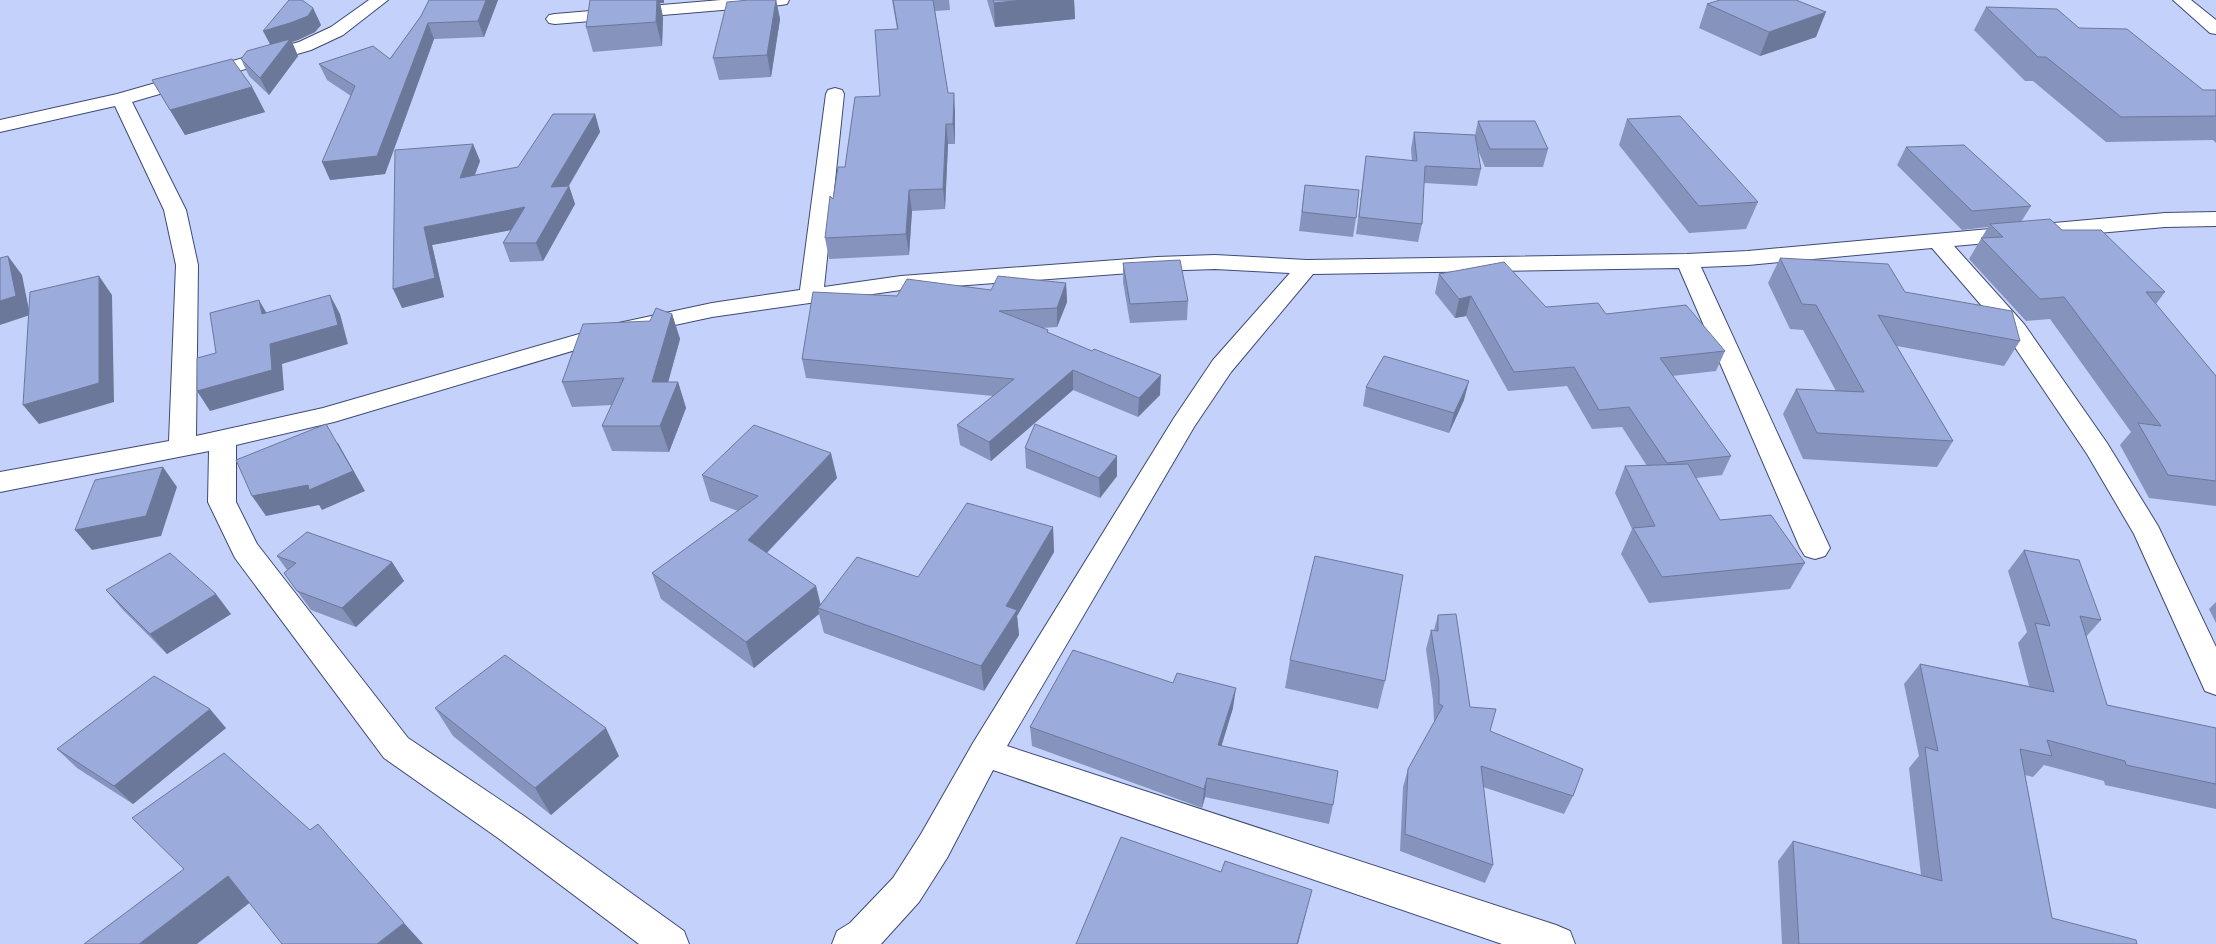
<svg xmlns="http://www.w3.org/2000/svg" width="2216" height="944" font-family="'Zilla Slab',serif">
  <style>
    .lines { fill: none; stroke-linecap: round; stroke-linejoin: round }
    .minor-casing { stroke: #3e4a75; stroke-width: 2 }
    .highway-casing { stroke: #3e4a75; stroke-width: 2 }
    .minor { fill: #fff; fill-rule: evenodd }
    .highway { fill: #fff; fill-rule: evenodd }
    .wall { fill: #8593bd }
    .shaded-wall { fill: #6c789a }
    .building { fill: #9babdc; stroke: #6c789a }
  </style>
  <rect width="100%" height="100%" fill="#c4d2fb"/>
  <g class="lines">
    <defs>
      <g id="minor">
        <path d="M369,0h19l-45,35 -32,15 -179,52 54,108 12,55 -2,171 127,-28 291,-84 98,-21 88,-13 26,-196 2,-4 7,-2 7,2 2,4 -20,193 77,-11 256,-19 58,-2 92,5 380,-6 61,-3 417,-38 51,-1v14l-51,1 -211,19 70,78 83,119 51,83 58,121v48l-11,-4 -71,-157 -47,-80 -81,-120 -74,-86 -184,17 -47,2 129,281 -5,8 -10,3 -10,-3 -5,-8 -121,-280 -366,6 -82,98 -37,55 -187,319 549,179 14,6 5,13h-73l-509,-174 -46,88 -28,44 -38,42h-49l5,-13 13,-8 43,-45 28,-44 52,-91 201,-325 39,-58 77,-87 -75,-4 -58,2 -256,19 -189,27 -93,20 -285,85 -98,23v57l21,42 151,194 116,78 160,115 5,13h-50l-141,-106 -114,-80 -149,-200 -27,-56 1,-51 -209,41v-20l169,-31 7,-176 -12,-55 -49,-104 -115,26v-12l117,-26 182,-52 32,-15z"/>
        <path d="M721,0h68l-2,4 -6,1 -226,19 -6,-1 -3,-4 3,-4 6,-1z"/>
      </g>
      <path id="highway" d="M2173,0h18l25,20v14l-6,-1z"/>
    </defs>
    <use href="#minor" class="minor-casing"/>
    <use href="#highway" class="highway-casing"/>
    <use href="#minor" class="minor"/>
    <use href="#highway" class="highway"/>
  </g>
  <g class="wall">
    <path d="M429,0h69l-14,37 -50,2 -49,135 -55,6 21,-84 -24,-16 -8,-16 71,-5 31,-43z"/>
    <path d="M590,0h74v3h-4l3,14 -1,29 -69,6 -7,-25z"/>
    <path d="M749,0h27l4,19 -9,58 -52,3 -6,-22z"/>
    <path d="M892,0h57l1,10 -15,1 13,82 7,19v32h-7l-3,65 -33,2 -3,44 -80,4 -4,-21 8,-39 12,-32 35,-71 17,-67z"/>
    <path d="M987,0h87l1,19 -80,8z"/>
    <path d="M1707,4l109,33 -56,19 -61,-28z"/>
    <path d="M1986,7l93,21 124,62h13v53l-3,-3 -107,2 -73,-61h-8l-51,-51z"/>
    <path d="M313,8l8,17 -6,7 -17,8 -6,2 6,14 -29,39 -20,-19 -8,-17 29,-15z"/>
    <path d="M152,80l100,7 13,25 -80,23z"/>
    <path d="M595,114l5,18 -31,54 6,18 -32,57 -33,1 -7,-19 8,-13 -79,15 12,52 -42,11 71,-164 7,17 -5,14 43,-8z"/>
    <path d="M1627,119l131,83 -12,27 -57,4 -70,-88z"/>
    <path d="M1478,121l70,28 -5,18h-58l-8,-19 4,21 -4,17 -53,-3 -2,41 -4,18 -62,-8 10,-78 46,5 -1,-12 3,-17 61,3z"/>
    <path d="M1906,147l125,59 -10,16 41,8 103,62 -9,12 60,72v130l-67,-8 -29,-53 11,-13 -81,-113 -24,2 -57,-62 19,-32 -26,3 -65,-65z"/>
    <path d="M1305,185l51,33 -3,19 -54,-6z"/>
    <path d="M1780,258l125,34 115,49 -16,25 -107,-20 56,95 -16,26 -134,-8 -20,-45 13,-25 40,2 -33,-61 -13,-1 -22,-46z"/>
    <path d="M1123,263l65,38 -1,19 -57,3 -7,-41z"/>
    <path d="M1439,274l107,33 60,7 119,37 -9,20 -44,5 59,80 -9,19 -26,3 24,42 85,43 -15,26 -141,14 -28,-49 11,-25 -17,-36 10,-27h22l-25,-39 -30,2 -25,-43 -59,5 -42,-75 -11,2 -20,-25z"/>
    <path d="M1066,283l1,19 -10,25 -15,1 6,2v3l112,62 -22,22 -65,-27 -82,71 -31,-16 -3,-20 36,-29 -187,-18 -4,-19 189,-69z"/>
    <path d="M672,314l8,25 -12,43h10l8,26 -17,44 -57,-1 -10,-25 10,-21 -40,2 -10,-25 88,-61z"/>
    <path d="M1366,387l98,13 -15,33 -86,-27z"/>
    <path d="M1025,448l92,28 -17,22 -74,-30z"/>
    <path d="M702,475l135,3 -70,75 49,33 4,18 98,-27 135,-50 1,25 -37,64 2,19 -35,56 -160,-58 -5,-19 -65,54 -93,-69 -9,-26 86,-62 -28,-10z"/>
    <path d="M2024,550l77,70 -15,17 21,68 109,23v81l-111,-24 -1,-4 -60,-16 -11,12 -8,-2 27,143 85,26h-355l-4,-83 15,-20 128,34 -12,-107 10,-12 -15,-72 16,-20 109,22 -11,-43 9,-11 -19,-61z"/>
    <path d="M277,556l115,6 12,19 -48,46 -45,-17 -27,-37 3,-3z"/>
    <path d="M106,590l125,24 -64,40 -44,-44z"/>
    <path d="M2216,602v21l-7,-14z"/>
    <path d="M1438,615l32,92 20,24 83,65 -9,18 -81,-27 10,78 -8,18 -85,-32 3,-64 5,-18 26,-47 -1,-22 -7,-51 5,-19h3z"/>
    <path d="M1290,660l95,21 -7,28 -93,-21z"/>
    <path d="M435,708l184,48 -68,59 -98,-79z"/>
    <path d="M1233,708l-12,38 112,59 -4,19 -124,-27 -3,11 -170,-62 -2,-19z"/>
    <path d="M226,728l-93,76 -56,-36 -20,-19z"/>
  </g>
  <g class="shaded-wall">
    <path d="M486,0h12l-14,37 -6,-16z"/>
    <path d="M597,0h67v3h-4l3,14 -1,29 -6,-24z"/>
    <path d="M776,0l4,19 -9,58 -4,-22z"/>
    <path d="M1024,0h50l1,19 -80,8 -1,-24z"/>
    <path d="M313,8l8,17 -6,7 -17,8 -6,2 6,14 -29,39 -9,-17 12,-30 -9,-17z"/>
    <path d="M1826,12l-10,25 -56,19 9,-24z"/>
    <path d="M428,23l6,16 -49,135 -55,6 -8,-18z"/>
    <path d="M252,87l13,25 -80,23 -15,-25z"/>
    <path d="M954,93l1,19v32l-2,-20z"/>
    <path d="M595,114l5,18 -43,73 -6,-18z"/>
    <path d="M946,124l2,20 -3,65 -2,-20z"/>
    <path d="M473,144l7,17 -13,34 -7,-17z"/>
    <path d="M569,186l6,18 -32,57 -7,-18z"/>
    <path d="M909,190l3,21 -3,44 -3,-21z"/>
    <path d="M525,207l7,19 -100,19 12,52 -42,11 -9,-19 31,-62z"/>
    <path d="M8,256l14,19 8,40 -30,10v-24z"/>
    <path d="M99,276l13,19 2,107 -75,22 -16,-19z"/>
    <path d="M1066,283l1,19 -10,25v-19z"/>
    <path d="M330,295l10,19 8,30 -66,20 2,26 -74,21 -13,-20z"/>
    <path d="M1471,296l-5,20 -11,2 4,-19z"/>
    <path d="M259,300l11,19 -8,-5z"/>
    <path d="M672,314l8,25 -19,69 -9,-26z"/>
    <path d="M1073,370v20l-82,71 -2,-19z"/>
    <path d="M1161,375l-1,20 -22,22 1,-19z"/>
    <path d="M1469,381l-5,19 -15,33 5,-20z"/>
    <path d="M678,382l8,26 -17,44 -9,-26z"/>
    <path d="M338,443l27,48 -43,19 -3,-5 -53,11 -14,-20z"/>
    <path d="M831,453l6,25 -82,87 -7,-25z"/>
    <path d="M1117,456v20l-17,22 -1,-20z"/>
    <path d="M163,467l14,20 -16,49 -69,14 -17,-20z"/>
    <path d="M1053,527l1,25 -37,64 2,19 -35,56 -3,-25 25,-60z"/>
    <path d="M392,562l12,19 -48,46 -14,-19z"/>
    <path d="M816,586l6,24 -4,-2 1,6 -65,54 -8,-26z"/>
    <path d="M216,594l15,20 -64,40 -17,-20z"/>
    <path d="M1236,688l-3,20 -17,56 2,-19z"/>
    <path d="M210,709l16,19 -93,76 -19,-18z"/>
    <path d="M606,728l13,28 -68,59 -16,-27z"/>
    <path d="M1207,778l-2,19 -3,11 2,-19z"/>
    <path d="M228,876l24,25 -55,43h-58z"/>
    <path d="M1312,890l-14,54h-1z"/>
    <path d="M404,923l19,21h-46z"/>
  </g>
  <g class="building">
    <path d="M289,0h13l11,8 -5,8 -18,7 -27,8z"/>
    <path d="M429,0h57l-8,21 -50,2 -51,133 -55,6 33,-76 -36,-22 54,-18 17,13 31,-43z"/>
    <path d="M590,0h67l-1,22 -70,5z"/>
    <path d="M749,0h27l-9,55 -54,3 14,-56z"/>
    <path d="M893,0h40l15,93h6l-1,31h-7l-3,65 -34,1 -3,44 -81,4 5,-42 3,3 5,-32h7l10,-70 25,-1 -5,-66 23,-1z"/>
    <path d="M993,0h31l-30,3z"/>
    <path d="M1720,0h76l30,12 -57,20 -62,-28z"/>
    <path d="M1986,7l71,2 22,19 48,1 76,61h13v26l-95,1 -75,-60h-8z"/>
    <path d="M290,39l-30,39 -19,-19 6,-8z"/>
    <path d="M232,59l20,28 -82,23 -18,-30z"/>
    <path d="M553,114h42l-44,73 18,-1 -33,57h-33l22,-36 -101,20 11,51 -42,11 2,-139 78,-6 -13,34 58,-11z"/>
    <path d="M1680,116l78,86 -59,4 -72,-87z"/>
    <path d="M1478,121h57l13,28h-58z"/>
    <path d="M1414,132l61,3 6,34 -56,-3 -3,58 -63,-7 7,-61 51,5z"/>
    <path d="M1964,145l67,61 -59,5 -66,-64z"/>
    <path d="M1305,185l54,5 -3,28 -54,-6z"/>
    <path d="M2050,219l12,11h39l64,62h-19l70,84v105l-48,-6 -30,-52 23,3 -97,-129 -24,2 -59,-61 22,-1 -13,-13z"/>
    <path d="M8,256l8,40 -16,5v-43z"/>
    <path d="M1780,258l108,6 17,28 107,19 8,30 -142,-26 75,126 -136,-8 -21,-44 68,3 -48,-87 -14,-1z"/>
    <path d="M1180,260l8,41 -58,3 -7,-41z"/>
    <path d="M1504,262l42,45 52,-4 8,11 80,-9 39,46 -65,7 71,98 -64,7 -38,-56 -30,3 -25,-43 -60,5 -43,-76 -12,3 -20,-25z"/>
    <path d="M99,276v107l-76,22 7,-113z"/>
    <path d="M998,276l68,7 -9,25 -58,3 49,19 -1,2 45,19 2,-2 67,26 -22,23 -66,-28 -84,72 -32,-17 57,-46 -212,-20 11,-67 84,4 10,-17 84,11z"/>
    <path d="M330,295l8,30 -68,19 2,26 -75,21v-33l19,-5 -6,-40 49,-13 3,14z"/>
    <path d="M656,308l16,6 -20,68h26l-18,44h-58l22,-48 -62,4 21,-58 67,-3z"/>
    <path d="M1384,356l85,25 -15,32 -88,-26z"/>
    <path d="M326,424l27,47 -44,19 -1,-5 -56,11 -16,-36z"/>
    <path d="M1035,424l82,32 -18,22 -74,-30z"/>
    <path d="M754,425l77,28 -83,87 68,46 -70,56 -94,-69 106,-77 -56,-21z"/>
    <path d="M1688,464l32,56 51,-5 34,48 -143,14 -29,-49 22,-2 -30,-60z"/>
    <path d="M163,467l-17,49 -71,14 20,-50z"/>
    <path d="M967,503l86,24 -47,79 11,4 -36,56 -163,-58 39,-51 61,20z"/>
    <path d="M307,532l85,30 -50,46 -45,-17 -13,-18 12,-10 -19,-7z"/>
    <path d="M2024,550l55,10 22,60 -21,-4 27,89 109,23v56l-90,-19 -1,-4 -78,-21 5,16 -32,-7 32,169 84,22 1,4h-338l-6,-103 149,40 -17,-134 13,4 -18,-87 134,28 -19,-69 15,3z"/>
    <path d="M170,553l46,41 -66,40 -44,-44z"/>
    <path d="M1315,556l88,19 -18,106 -95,-21z"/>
    <path d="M1456,614l14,93 26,2 -6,22 93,38 -10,27 -92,-30 12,99 -88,-31 3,-65 35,-63 -4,-2v-23l-8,-51 7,1v-16z"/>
    <path d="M1073,650l100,33 4,-10 59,15 -18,57 120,26 -5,34 -126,-27 -3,11 -174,-62z"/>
    <path d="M505,655l101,73 -71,60 -100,-80z"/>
    <path d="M154,676l56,33 -96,77 -57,-37z"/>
    <path d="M224,753l86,77 8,-6 86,99 -27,21h-95l-54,-68 -89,68h-55l100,-75 -52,-51z"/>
    <path d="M1121,837l100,35 4,-11 87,29 -15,54h-221z"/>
  </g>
</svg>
